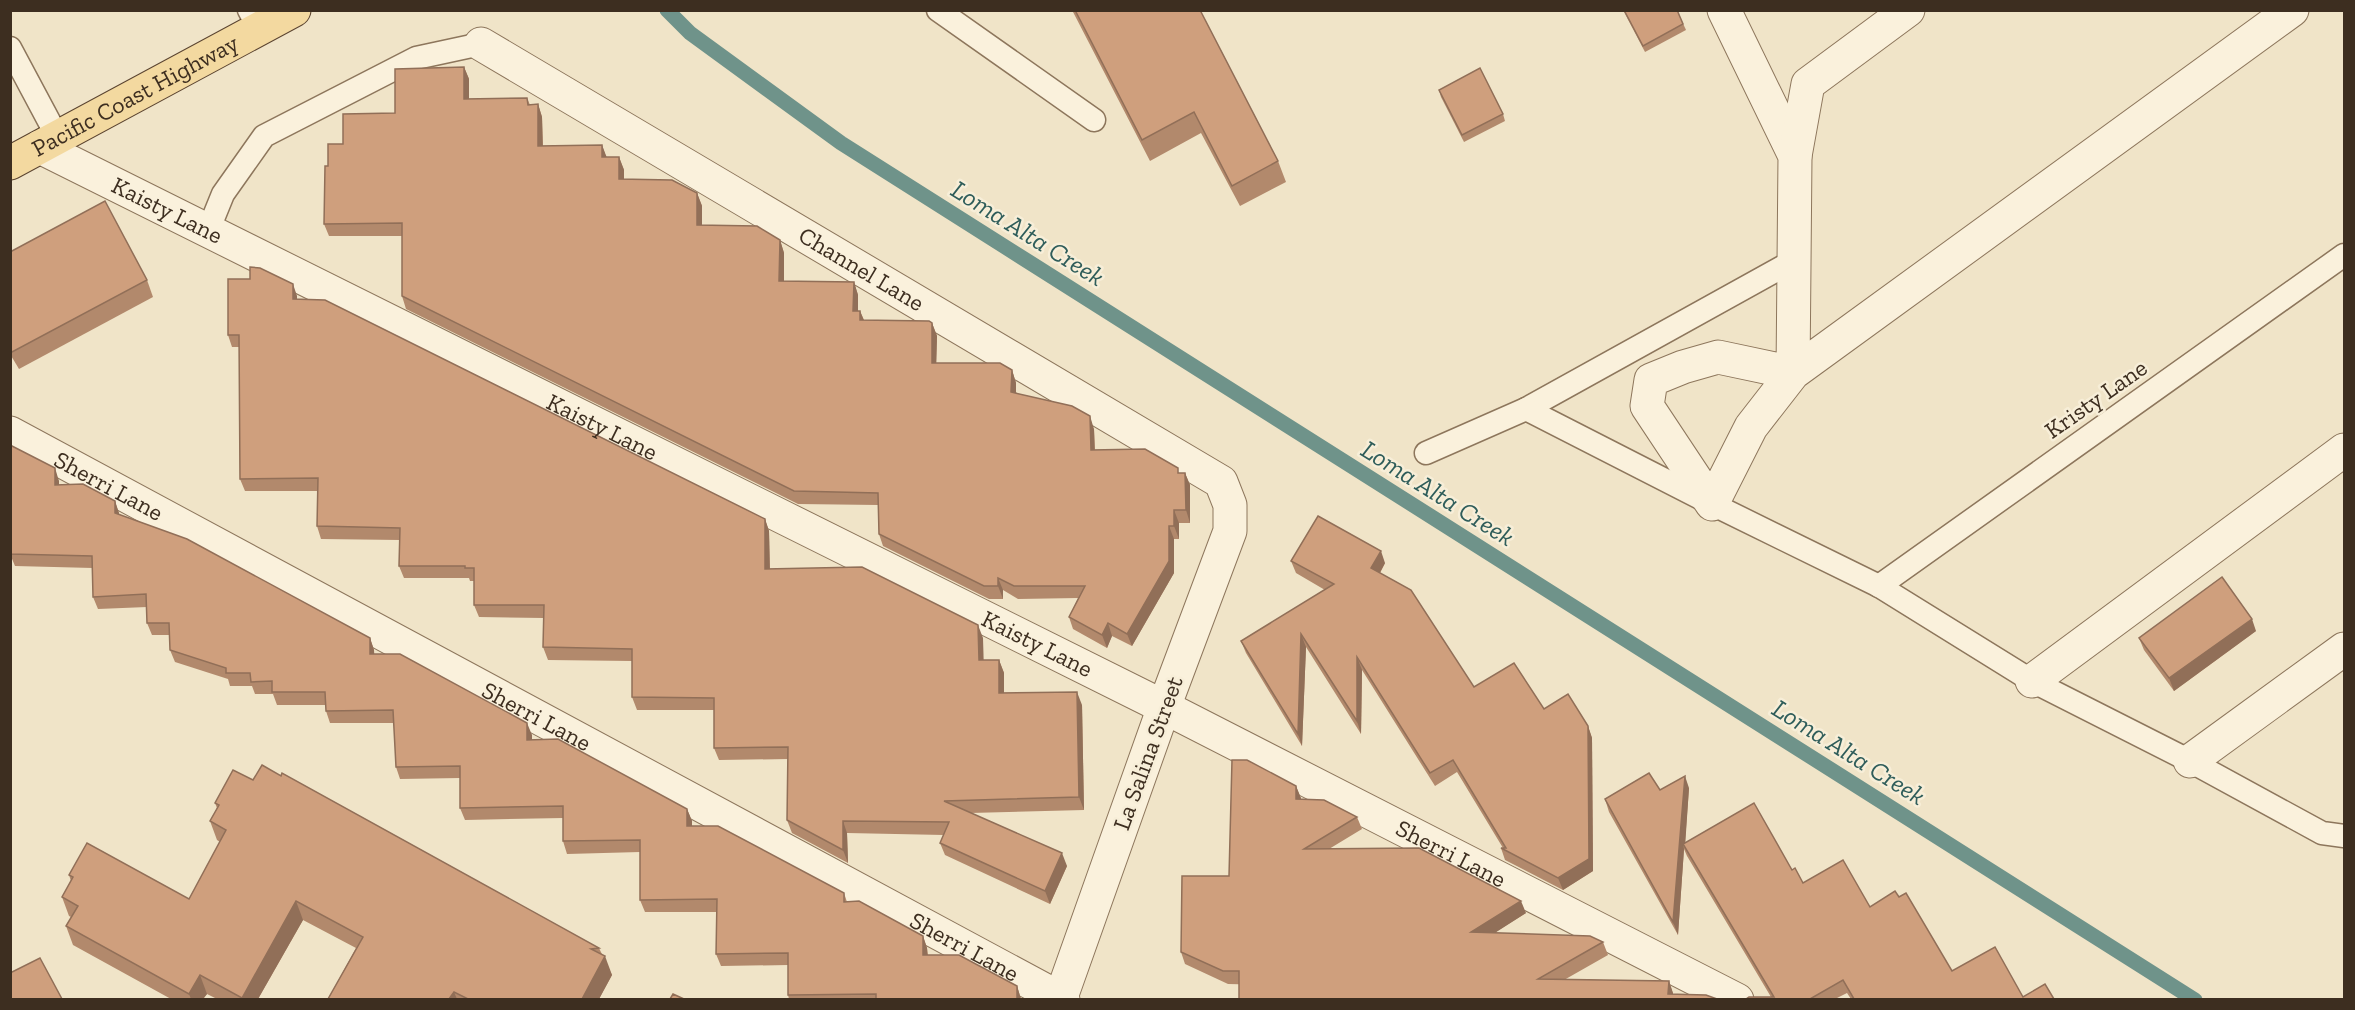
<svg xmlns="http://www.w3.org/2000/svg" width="2355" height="1010" font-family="'Zilla Slab',serif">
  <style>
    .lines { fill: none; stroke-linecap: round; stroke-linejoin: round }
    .stream { stroke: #6f938a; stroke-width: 15 }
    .service-casing { stroke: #8d765c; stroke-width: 25 }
    .minor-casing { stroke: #8d765c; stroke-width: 35 }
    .primary-casing { stroke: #5b4430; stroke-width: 35 }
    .service { stroke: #faf1dc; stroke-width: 22 }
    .minor { stroke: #faf1dc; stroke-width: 33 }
    .primary { stroke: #f3d9a0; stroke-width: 33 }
    .wall { fill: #b2896c }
    .shaded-wall { fill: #916f58 }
    .building { fill: #cf9f7d; stroke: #916f58; stroke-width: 1.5 }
    .labels { text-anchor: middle; stroke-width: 5; stroke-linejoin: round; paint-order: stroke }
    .street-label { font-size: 24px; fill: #3d2e20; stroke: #f7eed8 }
    .water-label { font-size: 26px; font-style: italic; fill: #2f5d5a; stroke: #f7eed8 }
  </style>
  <rect width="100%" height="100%" fill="#f0e4c8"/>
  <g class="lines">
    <path class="stream" d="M667,10l23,23 151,110 1354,857"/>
    <defs>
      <g id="service">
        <path d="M249,10l10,19"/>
        <path d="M938,10l156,110"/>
        <path d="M10,48l48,90"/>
        <path d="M208,231l15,-37 41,-58 152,-78 65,-14"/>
        <path d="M1526,409l267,-148"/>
        <path d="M1426,453l100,-44 186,95 167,82 153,95 158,80 132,72 22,3"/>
        <path d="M1879,586l465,-331"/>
      </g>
      <g id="minor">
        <path d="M1724,10l71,146 -2,217 -42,54 -39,77 -65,-98 4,-26 32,-13 35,-10 75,16 499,-363"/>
        <path id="s1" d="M481,44l740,438 9,23v26l-66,176 -104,293"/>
        <path id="s2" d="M40,147l1124,560 573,293"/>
        <path d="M1795,156l13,-72 100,-74"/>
        <path id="s3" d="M10,433l1053,567"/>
        <path d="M2032,681l312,-231"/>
        <path d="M2190,761l154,-112"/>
      </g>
      <g id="primary">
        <path id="s4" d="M10,163l284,-153"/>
      </g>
    </defs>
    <use href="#service" class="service-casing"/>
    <use href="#minor" class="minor-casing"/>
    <use href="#primary" class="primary-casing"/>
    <use href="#service" class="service"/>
    <use href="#minor" class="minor"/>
    <use href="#primary" class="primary"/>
  </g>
  <g class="wall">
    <path d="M1072,10h128l78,151 8,21 -46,24 -39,-73 -51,28z"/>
    <path d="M1623,10h54l9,20 -41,22z"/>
    <path d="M464,67l5,12v20l58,-1 3,7 8,-1 4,13 1,29 59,-1 4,12h13l5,13v9l73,14 5,13v19l78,15 4,13v28l70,1 4,13v16h2l4,9 68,3 5,13 -1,27 76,7 4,13v10l78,36 1,21 84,23h6l5,12v38h-11v16h-5v34l-42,73 -20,-10 -5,12 -34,-19 -4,-12 9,-19 -60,1 -15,-9v9h-14l-106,-53 -4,-12 -1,-29 -80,-1 -392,-195 -4,-13v-60h-73l-5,-12 4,-58 15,-22 52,-31z"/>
    <path d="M1439,90l64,24 2,7 -41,21 -23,-45z"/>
    <path d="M10,252l137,28 6,17 -134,72 -9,-15z"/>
    <path d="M250,279l47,17v3l468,220 4,12 1,38 213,69v22h16l5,13v20l78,12 2,105 -114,3 97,53 -17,38 -105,-49 -5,-12 4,-8 -97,-2 1,30 -56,-30 -5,-13 1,-61 -69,1 -5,-12v-38h-77l-5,-13v-36l-84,-1 -5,-13 1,-29 -65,-1 -5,-12v-24h-4l-1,-3h-65l-5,-12 1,-26 -79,-1 -4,-13 1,-35h-73l-5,-12 -1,-132h-7l-4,-12z"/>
    <path d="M10,445l49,36v4l56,16 4,13 251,124 4,12v4l158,81v5l155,69 5,12v5l152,67 3,9 76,34 4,12 1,7 89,31 4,13h-232l-1,-4v-30l-67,1 -5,-12 1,-42h-72l-5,-12v-48l-73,2 -4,-13v-23l-98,2 -5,-12v-30l-60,1 -4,-12 -2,-44h-64l-4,-12v-6h-49l-4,-11h-18l-3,-8h-22l-2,-7 -53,-17 -5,-12v-15h-18l-5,-12v-16l-49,2 -5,-12v-29l-78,-2 -5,-12z"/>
    <path d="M1291,561l94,2 -5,10 94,114 70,22 44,17 4,12 1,133 -30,19 -58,-30 -4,-12h2l-46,-76 -22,14 -73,-116 -1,64 -55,-87 -4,99 -56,-93 -5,-12 84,-51 -29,-17z"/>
    <path d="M2256,631l-82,60 -30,-41 -5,-12z"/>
    <path d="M253,780l346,168 13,27 -13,24h-271l28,-51 -53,-28 -45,79h-41l-10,-5 -4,5h-32l-98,-54 -7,-19 5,-9 -2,-1 -7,-19 9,-16 -2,-6 120,24 31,-57 -3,-2 -7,-19 7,-13 -2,-5z"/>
    <path d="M1296,786l5,13 56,18 5,12 -33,20 197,64 -32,20 109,9 5,13 -44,25 105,1 4,13 -445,-10 -43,-20 -4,-12 48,-76z"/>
    <path d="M1689,788l-4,54 107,28 11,13 67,24 82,64 71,26 31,2h-203l-4,-6 -12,6h-89l25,-2 -84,-141 -3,-7 -6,86 -69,-123 -4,-13 55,-9z"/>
  </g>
  <g class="shaded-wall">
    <path d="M464,67l5,12v32l-5,-12z"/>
    <path d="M538,104l4,13 1,42 -5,-13z"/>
    <path d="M602,145l5,13 -5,-1z"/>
    <path d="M619,157l5,13v22l-5,-13z"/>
    <path d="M697,193l5,13v32l-5,-13z"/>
    <path d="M780,240l4,13v41l-5,-13z"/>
    <path d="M854,282l4,13v28l-5,-12z"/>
    <path d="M293,284l4,12v15l-4,-12z"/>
    <path d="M860,311l5,12 -5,-3z"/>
    <path d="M932,323l5,13 -1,39 -4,-12z"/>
    <path d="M1012,370l4,13v21l-5,-12z"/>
    <path d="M1090,416l4,13 1,33 -4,-12z"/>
    <path d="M55,468l4,13v16l-4,-12z"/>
    <path d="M1185,473l5,12v38l-4,-13z"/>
    <path d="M115,501l4,12 1,12 -5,-12z"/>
    <path d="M1174,510l5,13v16l-5,-13z"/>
    <path d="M765,519l4,12 1,50 -5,-12z"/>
    <path d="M1169,526l5,13v34l-42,73 -5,-12z"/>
    <path d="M1381,551l4,12 -9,17 -5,-12z"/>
    <path d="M998,578l5,12v9l-5,-13z"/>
    <path d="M2252,619l4,12 -82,60 -5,-13z"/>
    <path d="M1108,623l4,13 -5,12 -5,-13z"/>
    <path d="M978,625l5,13 1,34 -5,-12z"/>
    <path d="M1301,634l5,13 -4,99 -4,-12z"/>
    <path d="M370,638l4,12 1,16 -5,-12z"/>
    <path d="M1357,657l5,13 -1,64 -4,-13z"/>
    <path d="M999,660l5,13v33l-5,-13z"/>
    <path d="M1077,692l5,13 2,105 -5,-13z"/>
    <path d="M527,723l5,12v17l-5,-12z"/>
    <path d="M1588,726l4,12 1,133 -30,19 -5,-12z"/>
    <path d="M1685,776l4,12 -4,59 -2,-3 1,5 -6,86 -5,-13z"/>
    <path d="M1296,786l5,12 -1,13 -4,-12z"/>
    <path d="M687,809l5,12v17l-5,-12z"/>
    <path d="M843,821l4,12 1,30 -5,-13z"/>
    <path d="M1062,853l5,13 -17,38 -5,-13z"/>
    <path d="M296,901l7,19 -45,79h-16v-1z"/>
    <path d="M1521,901l5,12 -50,32 -5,-13z"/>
    <path d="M923,936l4,12 1,20 -5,-13z"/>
    <path d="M605,956l7,19 -13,24h-17z"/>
    <path d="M200,975l7,19 -4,5h-12l-2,-5z"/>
    <path d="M1669,981l4,12v6l-5,-5z"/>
    <path d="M1017,986l4,13h-4z"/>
    <path d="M454,992l3,7h-8z"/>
  </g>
  <g class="building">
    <path d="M1075,10h125l78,151 -46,25 -38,-74 -52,28z"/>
    <path d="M1624,10h53l6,14 -40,22z"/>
    <path d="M464,67v32l63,-1 1,7 10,-1v42l64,-1v12h17v22l53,1 25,13v32l60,1 23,14 -1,41 75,1 -1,29h7v9l69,1 3,2v40h68l12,7 -1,22 61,14 18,10 1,34 54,-1 33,19v5h7l1,37h-12v16h-5v35l-42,73 -19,-11 -6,12 -33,-18 16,-31h-71l-16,-8v8h-14l-105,-52 -1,-41 -84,-2 -392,-195v-73l-78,1 1,-58h3v-22h15v-30l52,-1v-44z"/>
    <path d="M1480,68l23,46 -41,21 -23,-45z"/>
    <path d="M105,201l42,79 -135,72 -2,-3v-97z"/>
    <path d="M250,267l10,1 33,16v15l32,1 440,219v50l97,-2 116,58 1,35h20v33l78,-1 2,105 -135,4 118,52 -17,38 -105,-48 9,-21 -106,-1v29l-56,-30 1,-73 -74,1v-50l-82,-1v-48l-89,-2 1,-42h-70v-37h-9v-2h-66l1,-38 -83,-2 1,-48 -78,1 -1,-144h-11v-56h22z"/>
    <path d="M10,445l45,23v17l28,-1 32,17v12l72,26 183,99v16h30l127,69v17l31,-1 129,70v17h31l126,67v9l15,-1 64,35v19h36l58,31v13h-141v-5l-88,1v-42l-72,1 1,-55 -77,1v-60l-77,1v-35l-103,2v-42l-64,1 -3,-57 -67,1 -1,-19h-53v-11l-21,1 -1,-9h-24v-5l-56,-18 -1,-27h-22l-1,-29 -53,3 -1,-41 -82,-2z"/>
    <path d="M1318,516l63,35 -10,17 40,22 63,97 40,-24 30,46 24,-15 20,32 1,133 -31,19 -57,-30h5l-53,-88 -23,13 -73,-116v64l-56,-87 -3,100 -57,-93 93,-57 -43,-23z"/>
    <path d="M2222,577l30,42 -83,59 -30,-40z"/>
    <path d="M1232,760h15l49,26v13l28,1 33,17 -53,32 115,-1 102,53 -50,31 119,4 13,6 -65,37 131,2 -1,13 38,1 11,4h-478v-28h-16l-42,-19 1,-76h47z"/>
    <path d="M262,765l19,11 1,-3 317,175 -8,1 14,7 -23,43h-114l-14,-7 -5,7h-121l35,-62 -67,-36 -54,97 -42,-23 -11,19 -123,-68 12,-20 -16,-9 11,-20 -4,-2 18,-32 102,56 37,-69 -16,-9 9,-16 -4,-2 18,-33 20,10z"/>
    <path d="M1649,773l11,17 25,-14 -12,146 -68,-123z"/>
    <path d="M1754,803l38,67 3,-2 8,15 40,-23 27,47 25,-16 4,6 7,-4 46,78 43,-24 28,50 22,-13 9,15h-200l-11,-19 -33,19h-64l3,-2h25l-91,-153z"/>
    <path d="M40,958l22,41h-52v-26z"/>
    <path d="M673,994l11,5h-14z"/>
  </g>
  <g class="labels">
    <g class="street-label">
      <text dy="8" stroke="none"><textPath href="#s4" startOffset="142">Pacific Coast Highway</textPath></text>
      <text dy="8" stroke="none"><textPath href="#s2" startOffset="142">Kaisty Lane</textPath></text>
      <text dy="8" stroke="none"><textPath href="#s1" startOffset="442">Channel Lane</textPath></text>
      <text transform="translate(2096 399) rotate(-35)" y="8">Kristy Lane</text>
      <text dy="8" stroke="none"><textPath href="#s2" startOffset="628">Kaisty Lane</textPath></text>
      <text dy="8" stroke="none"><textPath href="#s3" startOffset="112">Sherri Lane</textPath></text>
      <text dy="8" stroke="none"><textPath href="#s2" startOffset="1114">Kaisty Lane</textPath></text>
      <text dy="8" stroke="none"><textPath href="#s3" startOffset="598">Sherri Lane</textPath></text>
      <text transform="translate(1148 753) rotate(-70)" y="8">La Salina Street</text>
      <text dy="8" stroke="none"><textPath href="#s2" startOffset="1578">Sherri Lane</textPath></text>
      <text dy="8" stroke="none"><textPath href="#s3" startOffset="1084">Sherri Lane</textPath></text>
    </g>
    <g class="water-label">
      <text transform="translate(1028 233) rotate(32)" y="9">Loma Alta Creek</text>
      <text transform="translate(1438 493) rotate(32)" y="9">Loma Alta Creek</text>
      <text transform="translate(1849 752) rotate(32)" y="9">Loma Alta Creek</text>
    </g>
  </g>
  <rect width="2355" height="1010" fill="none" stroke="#3d2e20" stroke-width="24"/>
</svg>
